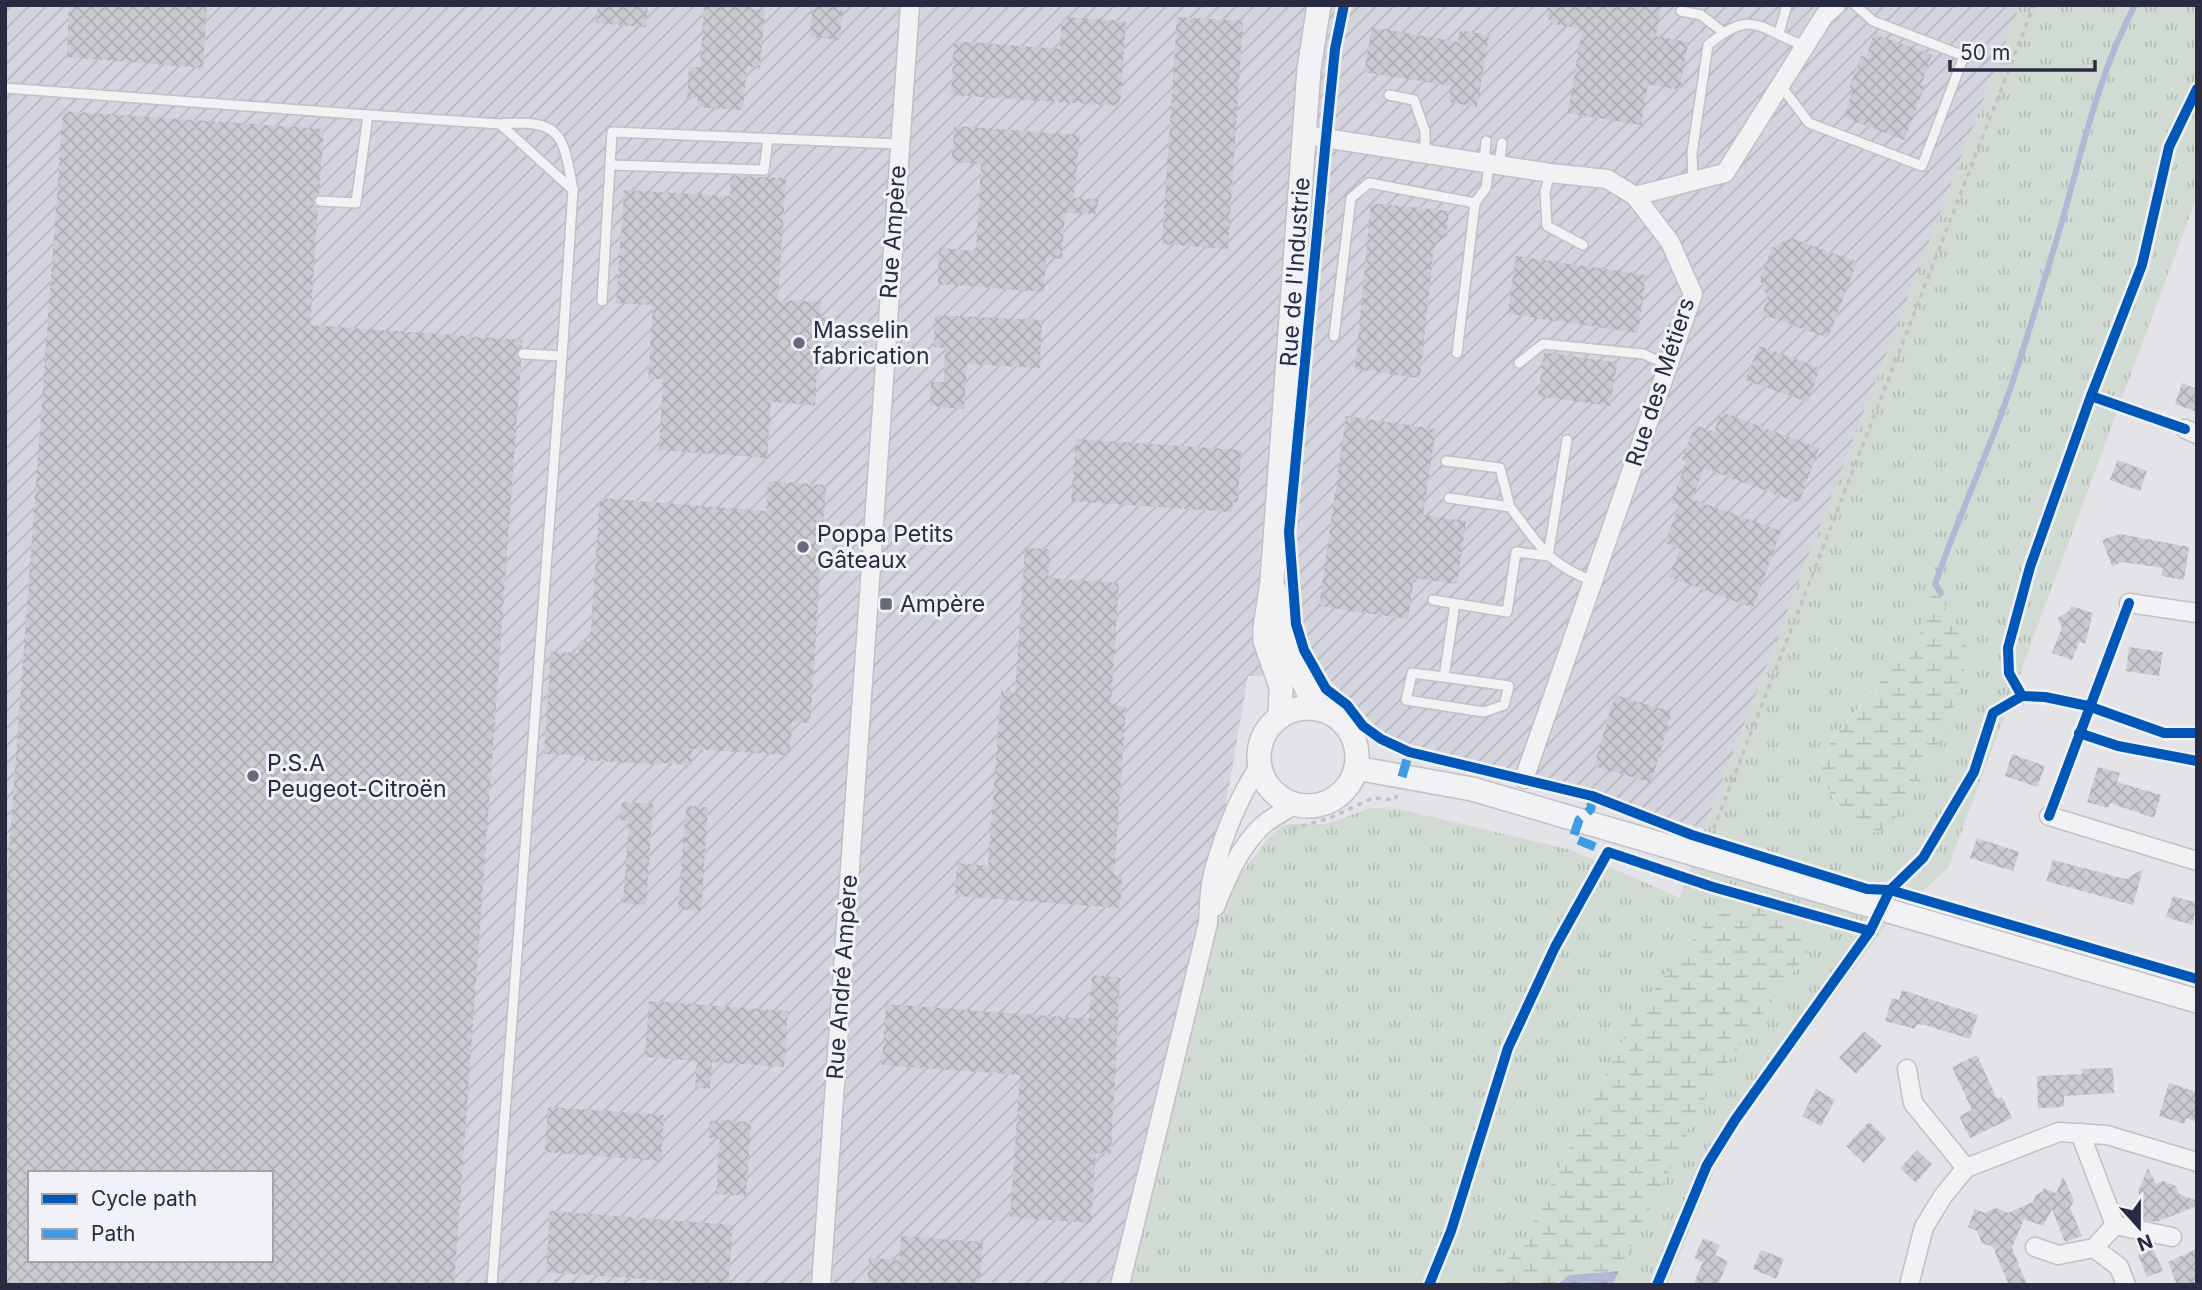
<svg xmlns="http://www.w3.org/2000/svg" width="2202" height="1290" font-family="Inter,sans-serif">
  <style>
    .industrial { fill: url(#industrial-furrows); fill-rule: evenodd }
    .grass { fill: url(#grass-tufts); fill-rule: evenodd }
    .wetland { fill: url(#wetland-marsh) }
    .water { fill: url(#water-waves) }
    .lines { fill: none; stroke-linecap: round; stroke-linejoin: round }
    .stream { stroke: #b0b8d4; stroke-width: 6 }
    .building { fill: url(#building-cross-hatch); fill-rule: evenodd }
    .service-casing { stroke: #c0c0c6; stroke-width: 12 }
    .minor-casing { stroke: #c0c0c6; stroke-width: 21 }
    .tertiary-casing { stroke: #c0c0c6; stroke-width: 26 }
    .path { stroke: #c1c2c8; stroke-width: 3.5; stroke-dasharray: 5 5; stroke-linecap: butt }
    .service { stroke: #f2f2f5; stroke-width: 9 }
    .minor { stroke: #f2f2f5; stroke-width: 18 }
    .tertiary { stroke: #f2f2f5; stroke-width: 23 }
    .quiet { stroke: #3d9ce3; stroke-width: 9; stroke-dasharray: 18 9; stroke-linecap: butt }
    .cycleway-casing { stroke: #f0f2f7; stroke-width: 15 }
    .cycleway { stroke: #0057b8; stroke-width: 10 }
    .poi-dot { fill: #696b7c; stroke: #f0f2f7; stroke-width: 2.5 }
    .labels { text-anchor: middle; stroke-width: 6; stroke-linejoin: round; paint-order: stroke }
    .street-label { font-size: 23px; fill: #282b42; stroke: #f0f2f7 }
    .poi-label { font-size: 23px; fill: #282b42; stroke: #f0f2f7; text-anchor: start }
  </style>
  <defs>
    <pattern id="industrial-furrows" width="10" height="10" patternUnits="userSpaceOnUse" patternTransform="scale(1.75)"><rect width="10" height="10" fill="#d3d4dd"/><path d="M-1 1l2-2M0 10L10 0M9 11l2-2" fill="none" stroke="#b5b6bf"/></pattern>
    <pattern id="grass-tufts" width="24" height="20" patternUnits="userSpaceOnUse" patternTransform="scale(1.75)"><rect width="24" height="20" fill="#d1dbd3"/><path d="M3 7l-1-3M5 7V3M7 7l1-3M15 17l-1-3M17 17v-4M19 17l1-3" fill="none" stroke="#b3bcb6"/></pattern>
    <pattern id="wetland-marsh" width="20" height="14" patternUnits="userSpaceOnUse" patternTransform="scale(1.75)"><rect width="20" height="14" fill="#d1dbd3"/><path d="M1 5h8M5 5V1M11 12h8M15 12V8" fill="none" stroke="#b3bcb6"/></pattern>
    <pattern id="water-waves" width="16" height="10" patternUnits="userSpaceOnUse" patternTransform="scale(1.75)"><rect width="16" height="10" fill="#b0b8d4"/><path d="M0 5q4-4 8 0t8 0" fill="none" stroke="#979eb7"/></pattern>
    <pattern id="building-cross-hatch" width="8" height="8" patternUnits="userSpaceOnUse" patternTransform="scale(1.75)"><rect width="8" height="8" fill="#cacbd0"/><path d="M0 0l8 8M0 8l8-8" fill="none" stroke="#aeaeb4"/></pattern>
  </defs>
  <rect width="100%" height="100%" fill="#e3e3e8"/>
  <path class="industrial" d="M5,5h2015l-316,824 -317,-92 -62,-62 -77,1 -42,244 -86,365h-1115zM30,1173h241v87h-241z"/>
  <path class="grass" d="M2020,5h177v191l-249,672 -63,58 -161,220 -57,139h-55l101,-202 94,-130 -96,-37 -76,99 -113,229 -40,41h-362l86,-365 63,-83 12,-10 8,-3h37l45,-16 28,1 172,41 109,48 24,-69zM1947,613l12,15 -120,181 -20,-35 12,-34 89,-105z"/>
  <g class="wetland">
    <path d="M1941,593l6,20 12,15 10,28 -21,69 -40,81 -28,25 -23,5 -38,-62 12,-33 89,-106 4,-28 7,-10z"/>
    <path d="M1767,905l37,17 3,31 -94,130 -94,188 -49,4 -14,10h-74l40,-41 113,-229 76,-99z"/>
  </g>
  <path class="water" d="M1619,1271l-7,14h-56l14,-10z"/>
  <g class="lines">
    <path class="stream" d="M1941,593l-6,-9c20,-57 44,-112 66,-169 19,-51 34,-105 50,-157 27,-84 42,-175 84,-253"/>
  </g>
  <g class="building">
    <path d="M69,5h138l-4,63 -136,-11z"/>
    <path d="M598,5h50l-2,22 -50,-4z"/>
    <path d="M704,5h48l-1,4h14l-5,59 -13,-2 -4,44 -46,-3 1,-9h-11l2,-31h11z"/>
    <path d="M812,5h31l-3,35 -30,-3z"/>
    <path d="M1549,5h112l-5,31 32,6 -8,48 -32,-6 -7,41 -73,-12 14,-84 -28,-5 -7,-6z"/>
    <path d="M1062,17l64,4 -6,85 -169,-11 3,-54 106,8z"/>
    <path d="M1177,17l66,4 -15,228 -66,-5z"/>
    <path d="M1372,27l86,15 2,-12 29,5 -12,72 -28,-5 2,-16 -87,-14z"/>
    <path d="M1874,34l58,21 -10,28 3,2 -21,55 -60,-23 9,-27 -4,-2 12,-32 5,1z"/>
    <path d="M63,111l261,18 -5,65 -6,6 1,5 4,3 -8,117 213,15 -1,7 -6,6 5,8 -67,924h-449v-377zM30,1173h241v87h-241z"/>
    <path d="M954,126l126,9 -6,63 25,1 -4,15 -30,-1 -3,46 -16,-2 -2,35 -106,-8 1,-36 37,3 5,-87 -29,-2z"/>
    <path d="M731,176l55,2 -8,122 43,2 -1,15h10l-1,18h-10l-4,70 -44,-3 -4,56 -108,-8 4,-71h-15l5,-74 -37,-2 8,-113 106,6z"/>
    <path d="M1371,203l78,8 -3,24 -12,11 -14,132 -65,-9z"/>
    <path d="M1791,238l66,24 -29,76 -66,-24 6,-16 -8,-18 12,-32z"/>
    <path d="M1516,256l130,19 -8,58 -130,-19z"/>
    <path d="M935,315l107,5 -2,48 -73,-4 -3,45 -34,-3 1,-24h13l1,-34 -11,-1z"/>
    <path d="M1759,346l61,22 -12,34 -63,-22z"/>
    <path d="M1544,352l73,11 -7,43 -72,-10z"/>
    <path d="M2182,383l15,6v23l-22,-8z"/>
    <path d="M1721,412l98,36 -20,55 -95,-35 -12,31 89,32 -28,77 -84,-31 11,-28 -15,-6 14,-38 -8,-2 15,-41 -4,-2 13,-35 19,7z"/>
    <path d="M1346,416l90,13 -13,86 43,6 -9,63 -43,-6 -6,41 -89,-13z"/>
    <path d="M1076,439l165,11 -3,52h-5l-1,10 -161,-11z"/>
    <path d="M2117,460l30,11 -7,20 -30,-11z"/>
    <path d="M768,481l58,4 -16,238 -18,-1 -2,31 -4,-1v3l-94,-6 -1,16 -30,-2v2l-77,-5 1,-4 -41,-2 7,-102 28,1 1,-12 10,1 10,-144 166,13z"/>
    <path d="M2120,534l69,13 -5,33 -23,-4 2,-8 -40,-6 -11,4 -10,-26z"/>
    <path d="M1025,548l25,1 -2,29 71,5 -8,122 15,2 -12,168 8,1 -2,32 -165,-12 2,-33 31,3 13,-175 14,2z"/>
    <path d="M2071,606l22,7 -8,31 -6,-2 -7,18 -20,-7 10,-26 -5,-9 12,-7z"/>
    <path d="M2129,647l34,5 -4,24 -33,-5z"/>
    <path d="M1615,695l57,17 -21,71 -57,-17z"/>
    <path d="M2012,754l33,12 -8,21 -32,-11z"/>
    <path d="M2098,767l22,6 -3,9 44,13 -7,23 -44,-15 -2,5 -21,-6z"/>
    <path d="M622,802l31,2 -7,101 -23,-2 6,-82 -9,-1z"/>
    <path d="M686,806l22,1 -7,104 -23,-2z"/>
    <path d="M1977,838l42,14 -6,19 -43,-13z"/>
    <path d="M2053,860l73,19 17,-10 -10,36 -87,-24z"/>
    <path d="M2173,896l24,7 -5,22 -26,-8z"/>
    <path d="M1092,975l28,3 -9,176 -15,-1 -5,70 -81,-6 10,-142 -138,-10 4,-61 203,15z"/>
    <path d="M1902,990l76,25 -8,24 -45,-14 -8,-1 -2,5 -30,-8 7,-23 7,2z"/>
    <path d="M649,1001l139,10 -4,56 -72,-5 -2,27 -15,-2 2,-26 -52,-4z"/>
    <path d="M1864,1031l18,15 -26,28 -17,-16z"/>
    <path d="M1977,1055l20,44 5,-2 10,21 -42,20 -11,-22 13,-6 -20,-43z"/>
    <path d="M2113,1068l1,25 -50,3v11l-26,1 -1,-32 45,-2v-5z"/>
    <path d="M2169,1083l28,9v30l-11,-4 -2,6 -25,-8z"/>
    <path d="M1816,1089l19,11 -14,26 -19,-10z"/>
    <path d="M548,1107l116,8 -3,46 -116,-9z"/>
    <path d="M721,1120l30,2 -5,74 -30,-2 4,-55 -11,-1 1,-17 11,1z"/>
    <path d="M1869,1122l17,16 -22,25 -18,-17z"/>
    <path d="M1917,1150l15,14 -16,19 -16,-15z"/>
    <path d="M2148,1168l8,16 7,-3 13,5 3,8 18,7v5l-41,16 -21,-4 7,-18 -4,-8z"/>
    <path d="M2063,1177l11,23 -4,8 12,28 -17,6 -13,-33 -9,17 -19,-7 -12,29 15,37h-18l-16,-38 -11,-4 -5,-12 -9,-4 7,-18 10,4 11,-5 12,5 25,-11 3,-7 8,-4 -1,-3 13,5z"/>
    <path d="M550,1211l183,14 -5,60 -182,-13z"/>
    <path d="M901,1236l82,6 -3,43h-113l2,-27 31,2z"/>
    <path d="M1703,1238l17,7 -5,10 13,6 -10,24h-25l10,-23 -9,-4z"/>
    <path d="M2153,1249l10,22 -16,6 -9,-23z"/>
    <path d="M2197,1249v36h-20l-9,-23z"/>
    <path d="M1761,1250l23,9 -8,20 -23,-10z"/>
  </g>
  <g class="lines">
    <defs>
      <g id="service">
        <path d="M1681,11l20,4 22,17"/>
        <path d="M1779,33l8,-28"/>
        <path d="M1781,86l28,37 113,43 42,-110 -91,-35 -18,-16"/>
        <path d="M5,88l363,27 -12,88 -36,-2"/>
        <path d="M1389,95l25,5 11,31v23"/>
        <path d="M368,115l132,9 73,66 -11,166 -39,-2"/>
        <path d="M500,124c62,-5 63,10 73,66"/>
        <path d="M1484,163l2,-22"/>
        <path d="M610,165l154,5 4,-31"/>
        <path d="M1499,165l3,-22"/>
        <path d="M1550,173l-5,19 2,34 36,19"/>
        <path d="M1693,181l-1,-28 16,-108c46,-39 52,-14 98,1"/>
        <path d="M1475,203l11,-15 3,-24"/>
        <path d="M602,301l10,-169 287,12"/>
        <path d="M1334,336l17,-138 18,-15 106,20 -18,150"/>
        <path d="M1519,363l24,-19 100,10 25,11"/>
        <path d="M1446,461l54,7 10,39"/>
        <path d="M1449,498l61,9c29,37 37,57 83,74"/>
        <path d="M1433,600l74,12 9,-60 32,4 19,-116"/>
        <path d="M1444,677l-32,-4 -6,27 78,12 20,-7 5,-19 -65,-9 11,-73"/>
        <path d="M492,1285l70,-929"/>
      </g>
      <g id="minor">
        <path d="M1305,135l245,38 57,6 28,17 35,46 23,52 -169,485"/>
        <path d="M1635,196l90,-23 99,-157 12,-11"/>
        <path d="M2185,429l12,5"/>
        <path d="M2129,603l68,10"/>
        <path d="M2049,816l148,45"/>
        <path d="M1215,907c12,-29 24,-60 48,-82 9,-8 22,-14 33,-21"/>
        <path d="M1907,1069l6,34 53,65"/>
        <path d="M2080,1133l35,92"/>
        <path d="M2035,1247l23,8 36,-7 21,-23 57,12"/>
        <path d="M2094,1248l25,19 7,18"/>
        <path d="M821,1285l89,-1280"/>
        <path d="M1120,1285l88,-362c1,-16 1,-33 5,-49 10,-38 25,-76 47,-109"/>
        <path d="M1909,1285l15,-58 19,-31 23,-28 93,-36 48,3 90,27"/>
      </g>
      <g id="tertiary">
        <path d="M1275,591c13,40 18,83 44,118"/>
        <circle cx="1308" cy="757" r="49"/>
        <path d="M1280,717l1,-30 -16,-46v-13l7,-47 37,-512 10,-64"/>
        <path d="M1356,768l116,21 725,212"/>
      </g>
    </defs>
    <use href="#service" class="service-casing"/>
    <use href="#minor" class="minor-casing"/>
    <use href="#tertiary" class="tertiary-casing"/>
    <g class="path">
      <path d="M1292,829l38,-11 43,-20 22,2 2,-5"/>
      <path d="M1710,838l324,-833"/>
    </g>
    <use href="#service" class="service"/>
    <use href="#minor" class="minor"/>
    <use href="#tertiary" class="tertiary"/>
    <g class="quiet">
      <path d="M1402,777l7,-25"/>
      <path d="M1592,796l-1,13 -12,11 -6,18 35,14"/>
    </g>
    <defs>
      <g id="cycleway">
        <path d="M1344,5l-9,44 -9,89 -37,394 7,92 8,26 22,39 21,16 16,21 18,13 28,13 183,44 100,39 175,54 23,1 307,89"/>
        <path d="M2197,89l-28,58 -27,118 -51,131 -61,171 -22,81 1,25 13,23 23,1 43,9 76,27h33"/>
        <path d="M2091,396l94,33"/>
        <path d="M2079,733l39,13 79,15"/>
        <path d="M2049,816l80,-213"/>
        <path d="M1429,1285l22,-54 57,-183 47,-101 53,-95 105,35 157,44"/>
        <path d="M1657,1285l50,-120 28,-45 135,-189 20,-41 33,-32 51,-86 19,-59 29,-17"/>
      </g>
    </defs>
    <use href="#cycleway" class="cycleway-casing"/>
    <use href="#cycleway" class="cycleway"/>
  </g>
  <g class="poi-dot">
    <circle cx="799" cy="343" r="7"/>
    <circle cx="803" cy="547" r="7"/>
    <rect x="879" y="597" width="14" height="14" rx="3.5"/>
    <circle cx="253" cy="776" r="7"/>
  </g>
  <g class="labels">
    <g class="street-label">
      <text transform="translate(893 232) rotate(-86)" y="8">Rue Ampère</text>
      <text transform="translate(1295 272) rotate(-86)" y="8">Rue de l'Industrie</text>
      <text transform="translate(1660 382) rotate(-72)" y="8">Rue des Métiers</text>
      <text transform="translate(842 977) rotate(-86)" y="8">Rue André Ampère</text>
    </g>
    <g class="poi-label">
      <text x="813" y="338">Masselin<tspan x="813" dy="26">fabrication</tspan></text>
      <text x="817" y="542">Poppa Petits<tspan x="817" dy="26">Gâteaux</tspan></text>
      <text x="900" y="612">Ampère</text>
      <text x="267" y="771">P.S.A<tspan x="267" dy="26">Peugeot-Citroën</tspan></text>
    </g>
  </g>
  <rect width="2202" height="1290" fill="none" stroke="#282b42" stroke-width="14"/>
  <rect x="28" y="1171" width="245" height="91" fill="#f0f2f7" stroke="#a0a2af" stroke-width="2"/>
  <rect x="42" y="1194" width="35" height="10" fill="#0057b8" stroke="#a0a2af" stroke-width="2"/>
  <text x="91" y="1206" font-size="21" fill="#282b42">Cycle path</text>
  <rect x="42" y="1229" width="35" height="10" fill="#3d9ce3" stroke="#a0a2af" stroke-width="2"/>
  <text x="91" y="1241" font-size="21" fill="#282b42">Path</text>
  <g transform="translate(2139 1227) rotate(159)" stroke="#f0f2f7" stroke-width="5" paint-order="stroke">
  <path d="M0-5L12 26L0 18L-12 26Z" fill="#282b42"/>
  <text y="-10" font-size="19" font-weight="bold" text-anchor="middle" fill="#282b42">N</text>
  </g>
  <path d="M1950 60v10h145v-10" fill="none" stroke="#282b42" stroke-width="3.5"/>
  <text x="1960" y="60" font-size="21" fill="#282b42" stroke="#f0f2f7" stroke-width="5" paint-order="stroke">50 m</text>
</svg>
